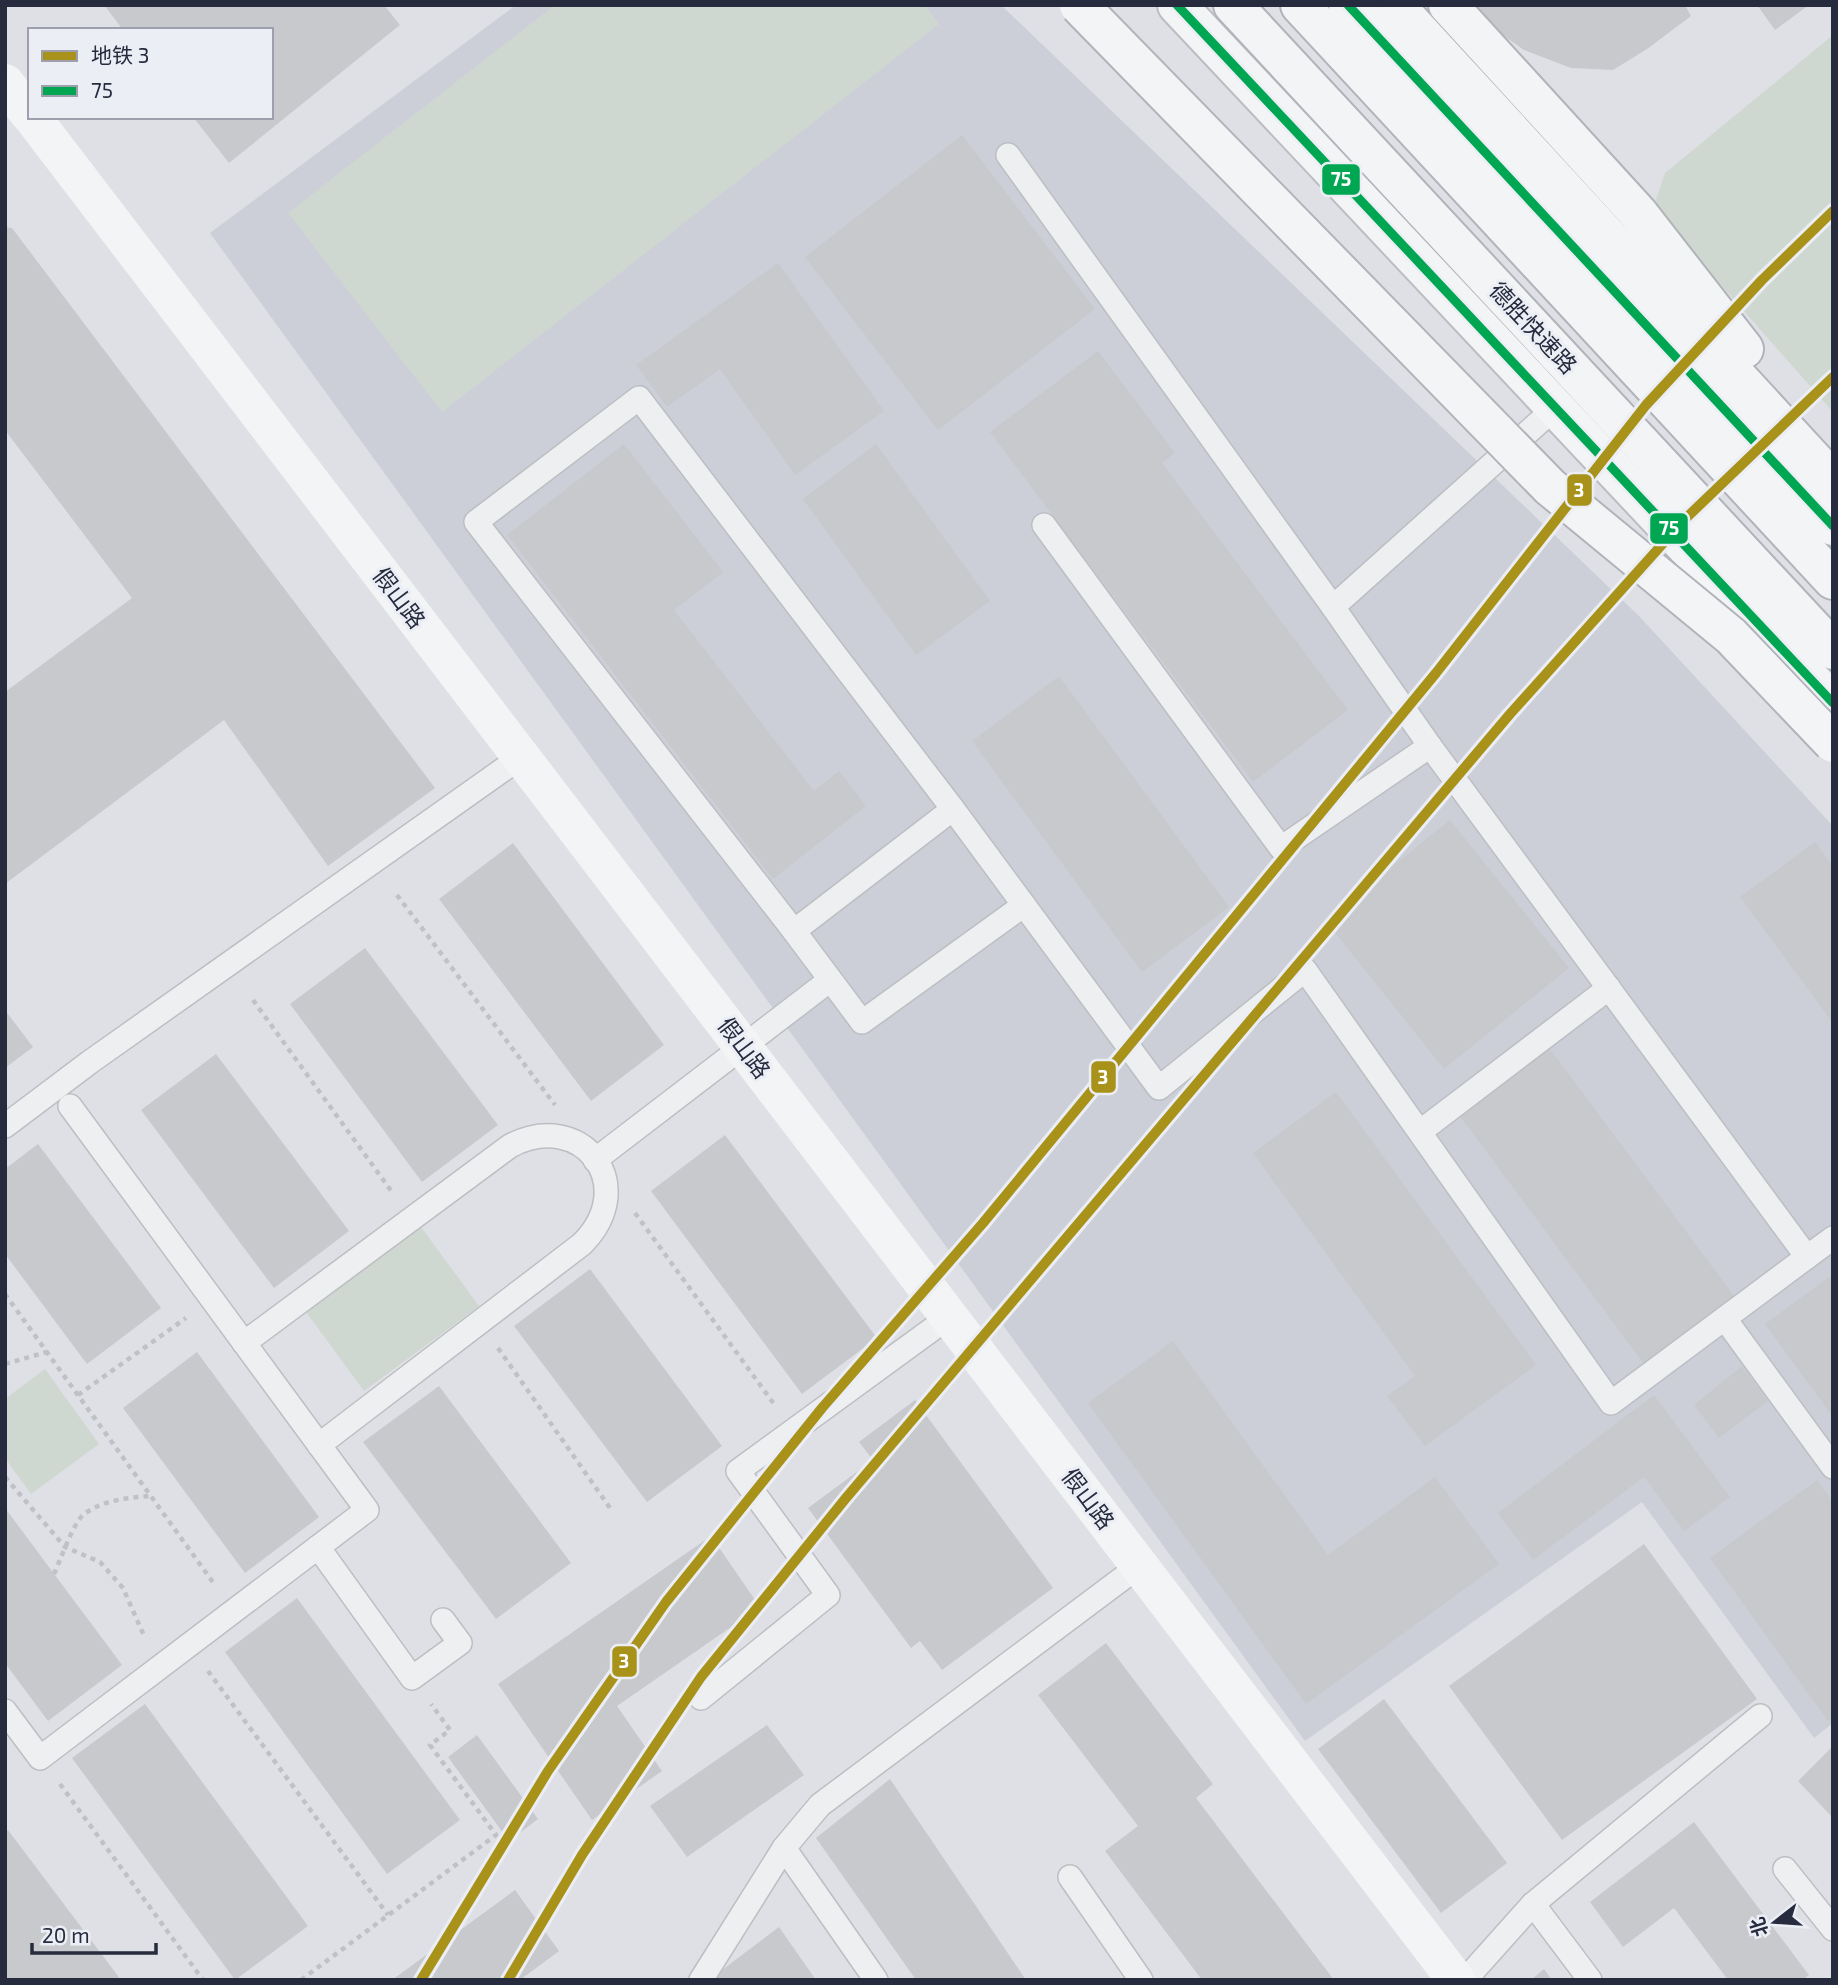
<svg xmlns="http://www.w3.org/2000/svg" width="1838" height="1985" font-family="'Exo 2','Noto Sans SC',sans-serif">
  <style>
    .built { fill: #cdcfd8 }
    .green { fill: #ced8d0 }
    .building { fill: #c7c9cd }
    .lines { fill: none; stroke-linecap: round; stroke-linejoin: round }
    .lane-casing { stroke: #bdbec3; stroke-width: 26 }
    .primary-casing { stroke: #bbbdc3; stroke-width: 42 }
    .highway-casing { stroke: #b1b3ba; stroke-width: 42 }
    .path { stroke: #c0c1c6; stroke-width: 4.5; stroke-dasharray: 5 5; stroke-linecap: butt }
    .lane { stroke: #eeeff1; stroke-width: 23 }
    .secondary { stroke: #f3f4f5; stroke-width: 38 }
    .primary { stroke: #f3f4f5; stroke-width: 38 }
    .highway { stroke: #f3f4f5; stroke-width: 38 }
    .highway-bridge-casing { stroke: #b1b3ba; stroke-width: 42; stroke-linecap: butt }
    .highway-bridge { stroke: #f3f4f5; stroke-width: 38 }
    .bus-1-casing { stroke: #eceef5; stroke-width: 14 }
    .bus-1 { stroke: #00a651; stroke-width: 9 }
    .metro-1-casing { stroke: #eceef5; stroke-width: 16 }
    .metro-1 { stroke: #a89219; stroke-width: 10 }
    .labels { text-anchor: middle; stroke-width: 6; stroke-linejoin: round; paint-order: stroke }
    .street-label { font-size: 23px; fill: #262b3e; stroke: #eceef5 }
    .line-badge { stroke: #eceef5; stroke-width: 2.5 }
    .badge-label { font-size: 19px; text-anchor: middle; font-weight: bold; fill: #fff }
  </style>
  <rect width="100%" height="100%" fill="#dfe0e5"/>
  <path class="built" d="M516,5h485l638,611 194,210v897l-19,15 -172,-236 -337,239 -1095,-1508z"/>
  <g class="green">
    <path d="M555,5h370l14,19 -497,388 -154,-199z"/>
    <path d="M1833,35v377l-180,-204 12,-35z"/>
    <path d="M421,1227l58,79 -115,85 -58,-79z"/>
    <path d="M45,1369l54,75 -68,50 -26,-36v-59z"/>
  </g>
  <g class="building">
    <path d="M104,5h280l16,20 -171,138 -36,-46h78v-87h-148z"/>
    <path d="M1472,5h213l6,11 -44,33 -34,21 -42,-2 -47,-18 -30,-21z"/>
    <path d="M1757,5h52l-34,25z"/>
    <path d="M962,135l133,174 -157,121 -133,-173z"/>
    <path d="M5,227l7,1 423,560 -107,78 -104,-146 -219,164v-192l127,-94 -127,-168z"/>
    <path d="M778,263l106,148 -89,64 -75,-106 -53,38 -31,-42z"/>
    <path d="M1098,351l77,102 -13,10 186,247 -95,72 -263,-350z"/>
    <path d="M624,444l99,128 -49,38 140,181 25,-20 27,35 -93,73 -266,-344z"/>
    <path d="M876,444l114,157 -74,54 -113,-156z"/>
    <path d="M1059,676l170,231 -87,65 -170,-231z"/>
    <path d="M1450,820l119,148 -125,101 -119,-149z"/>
    <path d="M1815,842l18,24v157l-93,-126z"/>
    <path d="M513,843l151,202 -73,56 -152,-202z"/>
    <path d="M365,948l133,177 -76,57 -132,-178z"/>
    <path d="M5,1010l28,37 -28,21z"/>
    <path d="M1550,1049l187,251 -90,68 -187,-252z"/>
    <path d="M216,1054l133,177 -75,57 -133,-178z"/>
    <path d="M1336,1092l200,273 -111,81 -38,-50 28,-20 -162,-223z"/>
    <path d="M725,1135l152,203 -75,56 -151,-203z"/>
    <path d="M38,1144l123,164 -74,56 -82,-110v-85z"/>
    <path d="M590,1269l132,177 -75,56 -133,-176z"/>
    <path d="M1833,1274v143l-68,-93z"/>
    <path d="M1173,1341l155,214 107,-78 64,87 -193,140 -218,-301z"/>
    <path d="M197,1352l122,165 -74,56 -122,-165z"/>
    <path d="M1742,1366l26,35 -49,37 -25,-33z"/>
    <path d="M439,1386l132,177 -75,56 -133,-177z"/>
    <path d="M1654,1395l76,102 -46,34 -40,-54 -111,83 -35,-47z"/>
    <path d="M915,1400l138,188 -111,82 -22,-29 -9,7 -103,-140 65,-48 -14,-18z"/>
    <path d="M1817,1480l16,22v216l-5,3 -118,-163z"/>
    <path d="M5,1508l117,157 -74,56 -43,-58z"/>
    <path d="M711,1536l49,71 -143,99 45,65 -70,49 -94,-136z"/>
    <path d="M1644,1544l113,155 -195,141 -113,-154z"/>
    <path d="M297,1598l163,222 -73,54 -162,-222z"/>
    <path d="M1106,1643l107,141 -17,14 138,182h-132l-97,-129 33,-25 -100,-131z"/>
    <path d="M1384,1699l123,164 -66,50 -123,-164z"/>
    <path d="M145,1704l163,222 -73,54 -163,-222z"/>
    <path d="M767,1725l37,50 -117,82 -37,-51z"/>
    <path d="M477,1735l61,84 -29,22 -61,-84z"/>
    <path d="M1833,1746v72l-35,-37z"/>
    <path d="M890,1779l136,201h-110l-100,-142z"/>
    <path d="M1694,1822l115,153 -6,5h-75l-54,-72 -51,39 -33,-45z"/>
    <path d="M8,1830l113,150h-116v-147z"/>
    <path d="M515,1890l44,61 -39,29h-128z"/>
    <path d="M779,1927l37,53h-107z"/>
    <path d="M1544,1969l8,11h-21z"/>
  </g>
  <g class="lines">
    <defs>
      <g id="lane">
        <path d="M1044,525l237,323 149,-102"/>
        <path d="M1333,607l223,-200"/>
        <path d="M953,809l-159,122 68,91 162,-117"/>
        <path d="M794,931l-318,-409 163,-124 314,411 206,279 146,-118 306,433 196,-146 -377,-511 -97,-139 -325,-452"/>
        <path d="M5,1126l85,-64 431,-305"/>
        <path d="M1421,1131l188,-143"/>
        <path d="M595,1160l235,-180"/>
        <path d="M1807,1257l26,-19"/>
        <path d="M1725,1319l108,148"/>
        <path d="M244,1343l266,-197c72,-38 131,39 72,98l-263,201"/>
        <path d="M318,1547l94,131 48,-35 -17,-23"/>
        <path d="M701,1698l127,-103 -90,-124 211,-154"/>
        <path d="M5,1711l35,47 327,-248 -297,-404"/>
        <path d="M784,1848l92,132"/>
        <path d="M1785,1869l48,60"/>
        <path d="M1070,1877l71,103"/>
        <path d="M1533,1904l57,76"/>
        <path d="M701,1980l83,-132 36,-43 319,-239"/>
        <path d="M1465,1980l68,-76 227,-188"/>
      </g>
      <g id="primary">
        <path d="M1177,5l656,698"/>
        <path d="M1348,5l485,521"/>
      </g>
      <g id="highway">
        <path d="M1233,5l600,645"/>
        <path d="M1300,5l533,575"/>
        <path d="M1395,5l438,476"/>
        <path d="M1448,5l190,208 106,136"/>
      </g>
    </defs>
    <use href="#lane" class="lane-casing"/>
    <use href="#primary" class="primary-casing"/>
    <use href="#highway" class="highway-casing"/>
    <g class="path">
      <path d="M397,895l158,210"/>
      <path d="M253,1000l139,192"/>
      <path d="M635,1213l139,191"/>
      <path d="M5,1294l210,291"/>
      <path d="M498,1348l112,160"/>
      <path d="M5,1364l42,-12"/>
      <path d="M78,1395l108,-77"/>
      <path d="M5,1477l60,70 35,15 23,26 22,50"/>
      <path d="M54,1574c6,-13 19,-50 29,-59 19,-15 44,-17 67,-19"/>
      <path d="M208,1671l180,244"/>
      <path d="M60,1784l143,196"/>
      <path d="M301,1980l195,-145 -66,-90 20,-15 -19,-26"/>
    </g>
    <use href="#lane" class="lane"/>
    <g class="secondary">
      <path d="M5,83l25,32"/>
      <path d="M32,117l1424,1863"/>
    </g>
    <use href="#primary" class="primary"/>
    <use href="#highway" class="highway"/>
    <defs>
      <path id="highway-bridge" d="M1079,5l471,482 181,149 102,107"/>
    </defs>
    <use href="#highway-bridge" class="highway-bridge-casing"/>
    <use href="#highway-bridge" class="highway-bridge"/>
    <defs>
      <g id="bus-1">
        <path d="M1177,5l656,698"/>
        <path d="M1348,5l485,521"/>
      </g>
    </defs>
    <use href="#bus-1" class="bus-1-casing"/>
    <use href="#bus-1" class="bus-1"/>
    <defs>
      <g id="metro-1">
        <path d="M421,1980l127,-209 118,-169 156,-194 161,-185 453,-550 210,-268 116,-125 71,-69"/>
        <path d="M508,1980l74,-125 119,-178 145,-179 664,-784 174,-194 149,-143"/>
      </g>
    </defs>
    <use href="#metro-1" class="metro-1-casing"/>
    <use href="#metro-1" class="metro-1"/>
  </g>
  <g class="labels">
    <g class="street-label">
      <text transform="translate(1533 328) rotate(47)" y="8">德胜快速路</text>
      <text transform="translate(399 598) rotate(53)" y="8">假山路</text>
      <text transform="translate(744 1048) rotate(53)" y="8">假山路</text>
      <text transform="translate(1088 1499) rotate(53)" y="8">假山路</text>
    </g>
  </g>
  <g class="line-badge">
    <rect x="1321" y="163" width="40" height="33" rx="7" fill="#00a651"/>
    <rect x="1566" y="473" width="27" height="34" rx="7" fill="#a89219"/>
    <rect x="1649" y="512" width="40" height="33" rx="7" fill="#00a651"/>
    <rect x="1090" y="1060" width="27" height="34" rx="7" fill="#a89219"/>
    <rect x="611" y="1645" width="27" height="33" rx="7" fill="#a89219"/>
  </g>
  <g class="badge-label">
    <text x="1341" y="186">75</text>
    <text x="1579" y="497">3</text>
    <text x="1669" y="535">75</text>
    <text x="1103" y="1084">3</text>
    <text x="624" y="1668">3</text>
  </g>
  <rect width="1838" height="1985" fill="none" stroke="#262b3e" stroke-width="14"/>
  <rect x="28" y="28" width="245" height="91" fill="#eceef5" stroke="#9da0ac" stroke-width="2"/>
  <rect x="42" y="51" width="35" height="10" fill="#a89219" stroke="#9da0ac" stroke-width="2"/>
  <text x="91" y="63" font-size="21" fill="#262b3e">地铁 3</text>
  <rect x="42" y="86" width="35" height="10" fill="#00a651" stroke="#9da0ac" stroke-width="2"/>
  <text x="91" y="98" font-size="21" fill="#262b3e">75</text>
  <g transform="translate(1775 1922) rotate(253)" stroke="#eceef5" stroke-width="5" paint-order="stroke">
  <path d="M0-5L12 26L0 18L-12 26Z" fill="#262b3e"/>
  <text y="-10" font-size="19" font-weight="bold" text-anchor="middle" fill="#262b3e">北</text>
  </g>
  <path d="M32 1943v10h124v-10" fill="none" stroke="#262b3e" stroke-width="3.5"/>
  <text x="42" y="1943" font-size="21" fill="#262b3e" stroke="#eceef5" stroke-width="5" paint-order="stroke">20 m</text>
</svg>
